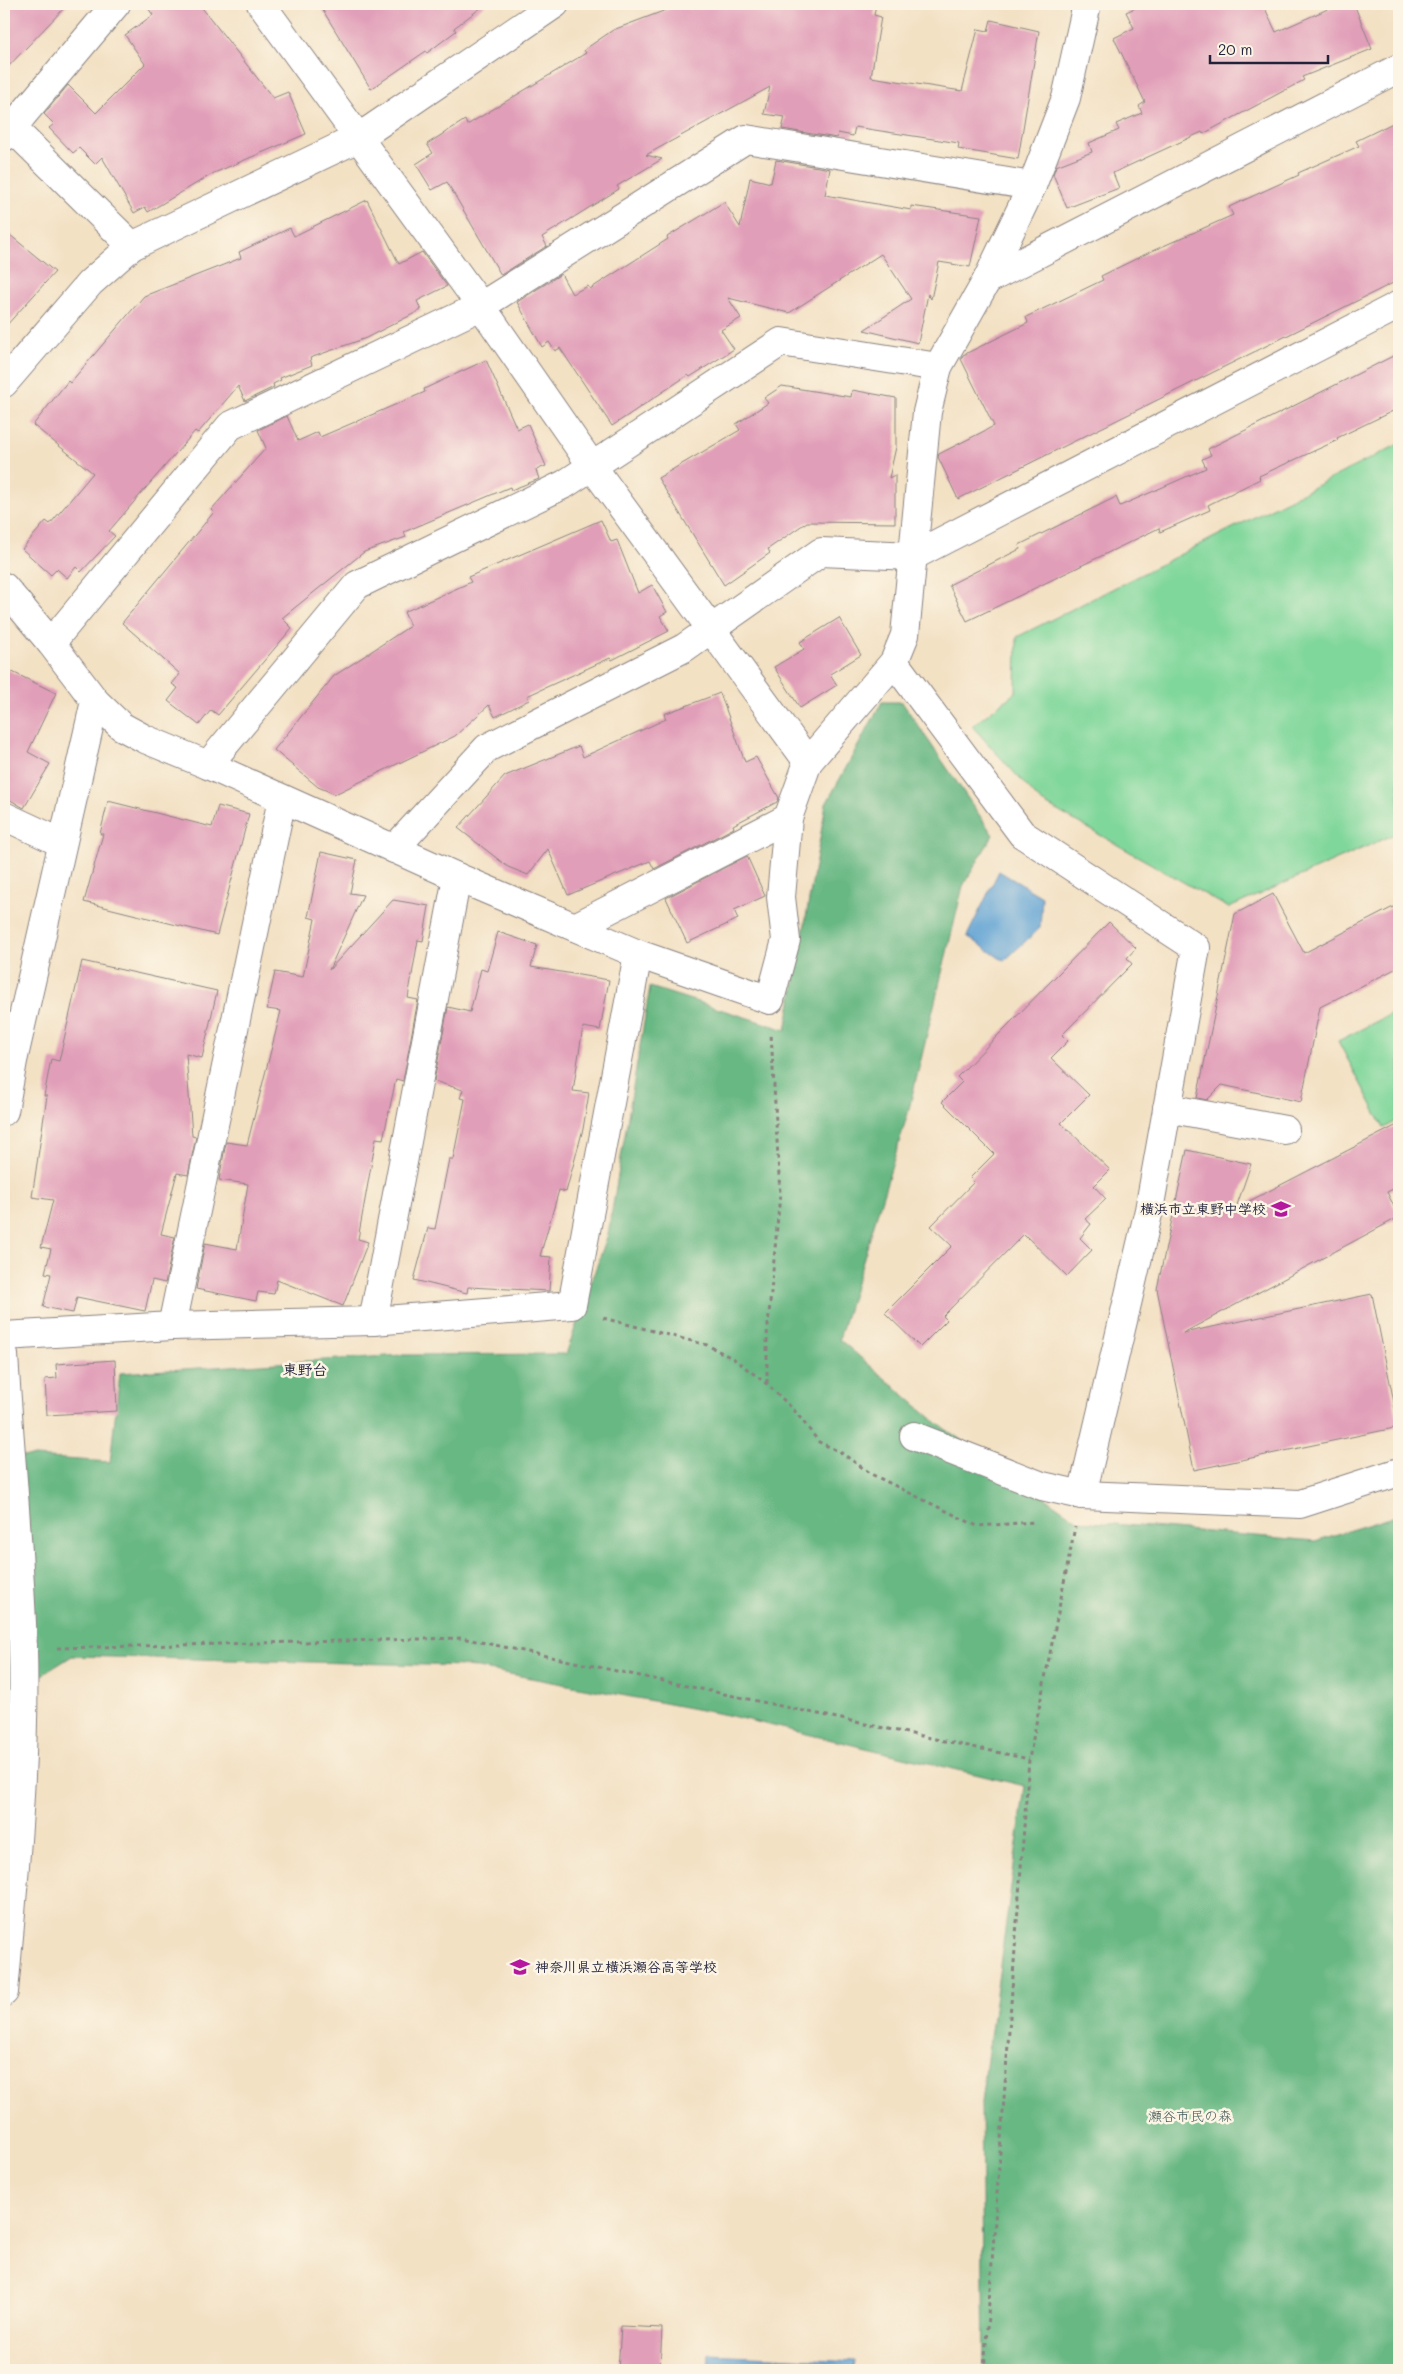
<svg xmlns="http://www.w3.org/2000/svg" width="1403" height="2374" font-family="Mali,'Klee One',sans-serif">
  <style>
    .green { fill: #80d79b; stroke: #517c6b }
    .forest { fill: #68b883; stroke: #456d5f }
    .water { fill: #60a3d4; stroke: #416288 }
    .building { fill: #e19eb8 }
    .lines { fill: none; stroke-linecap: round; stroke-linejoin: round }
    .minor-casing { stroke: #8a8280; stroke-width: 30 }
    .path { stroke: #8a8280; stroke-width: 3; stroke-dasharray: 4 4; stroke-linecap: butt }
    .minor { stroke: #fff; stroke-width: 28 }
    .labels { text-anchor: middle; stroke-width: 5; stroke-linejoin: round; paint-order: stroke }
    .poi-label { font-size: 14px; font-weight: bold; fill: #22223b; stroke: #fcf5e5; text-anchor: end }
    .park-label { font-size: 14px; fill: #3e5858; stroke: #fcf5e5 }
    .neighbourhood-label { font-size: 15px; font-weight: bold; fill: #22223b; stroke: #fcf5e5 }
  </style>
  <rect width="100%" height="100%" fill="#fcf5e5"/>
  <filter id="ink" filterUnits="userSpaceOnUse"><feTurbulence type="fractalNoise" baseFrequency=".02" numOctaves="2"/><feDisplacementMap in="SourceGraphic" scale="10" xChannelSelector="R" yChannelSelector="G"/><feConvolveMatrix kernelMatrix="1 2 1 2 8 2 1 2 1" color-interpolation-filters="sRGB"/></filter>
  <filter id="wash" filterUnits="userSpaceOnUse"><feTurbulence type="fractalNoise" baseFrequency=".0096" numOctaves="4" result="noise"/><feDisplacementMap in="SourceGraphic" scale="20" xChannelSelector="R" yChannelSelector="G"/><feGaussianBlur stdDeviation="1.12" result="paint"/><feColorMatrix in="noise" values="0 0 0 0 0 0 0 0 0 0 0 0 0 0 0 0 0 1.4 0 .05"/><feComposite in="paint" operator="in"/></filter>
  <g filter="url(#wash)">
    <rect width="100%" height="100%" fill="#f3e1c4"/>
    <g class="green">
      <path d="M1399,444v388l-170,76 -189,-107 -68,-75 44,-34 1,-55z"/>
      <path d="M1399,1010v110l-15,8 -46,-87z"/>
    </g>
    <path class="forest" d="M882,702h20l91,133 -30,51 -55,227 -69,226 99,85 141,97 236,20 84,-26v855h-415l-3,-268 44,-316 -298,-71 -260,-49 -395,-10 -68,43v-244l106,7 10,-89 283,-18 163,-1 42,-120 42,-247 136,43 40,-226z"/>
    <g class="water">
      <path d="M999,871l43,26 -2,31 -36,33 -37,-25z"/>
      <path d="M709,2354l146,7 -1,9h-146z"/>
    </g>
    <g id="blocks">
      <g class="building">
        <path d="M4,4h64l-64,67z"/>
        <path d="M145,4h54l74,94 15,-6 18,42 -92,39 -66,39 -3,-5 -11,6 -32,-56 -7,7 -16,-16 -6,5 -24,-25 5,-4 -10,-10 24,-29 28,28 49,-49 -20,-29 28,-20z"/>
        <path d="M319,4h167l-32,24 2,3 -29,22 -1,-2 -55,38z"/>
        <path d="M682,4h194l-2,11 7,2 -10,60 91,14 16,-62 10,2 3,-11 48,11 -21,128 -60,-10 1,-6 -104,-16 -2,9 -15,-3 -1,5 -55,-9 3,-12 -21,-3 6,-27 -124,68 16,4 -45,27 2,3 -77,48 5,9 -46,29 -54,-93 -15,8 -16,-26 17,-11 -6,-9 38,-24 2,5 119,-72 -2,-3 29,-20z"/>
        <path d="M1144,4h119l13,28 63,-28h15l18,45 -70,28 2,3 -101,54 -1,-2 -89,41 6,15 -52,20 -14,-34 3,-8 36,-14 -3,-9 30,-13 -3,-6 26,-11 -3,-7 6,-4 -31,-64 20,-10 -8,-16z"/>
        <path d="M1399,120v160l-441,219 -20,-42 1,-3 55,-28 -33,-67 2,-4 65,-32 -2,-6 77,-37 -2,-4 49,-24 83,-37 -4,-8 70,-32 -1,-2 61,-27 -3,-5z"/>
        <path d="M776,160l54,9 -5,26 86,15v-4l70,10 -11,51 -31,-5 -8,37 -3,-5 -10,49 -54,-13 47,-31 -30,-45 -92,59 -61,-15 13,20 -20,12 13,19 -44,28 -2,-2 -76,51 -52,-78 -5,3 -6,-9 -7,5 -25,-45 44,-28 11,20 16,-8 2,3 78,-50 -1,-2 57,-35 16,25 10,-49 21,5z"/>
        <path d="M367,200l32,64 23,-12 25,34 -30,15 4,9 -55,28 -56,20 2,7 -32,13 1,2 -8,4 1,3 -29,14 -7,-15 -40,47 -3,-2 -86,100 6,5 -34,36 -5,-5 -9,11 -10,-9 -6,6 -29,-26 24,-28 4,3 43,-51 -60,-48 35,-44 2,2 74,-87 97,-38 -2,-6 51,-24 4,8z"/>
        <path d="M4,230l51,42 -51,56z"/>
        <path d="M1399,353v55l-62,30 1,2 -79,36 1,3 -52,26 2,5 -50,22 -1,-4 -192,93 -18,-36 71,-36 -1,-4 97,-48 4,9 86,-38 -4,-9 9,-4 -3,-6z"/>
        <path d="M486,360l31,69 11,-5 18,42 -10,4 3,9 -28,11 -1,-3 -106,45 2,5 -42,15 -82,66 10,10 -74,87 -7,-5 -12,15 -31,-24 10,-13 -6,-4 8,-10 -58,-51 92,-111 -3,-2 55,-62 -8,-18 29,-14 11,25 20,-9 2,5 105,-45 -1,-3z"/>
        <path d="M782,386l69,11 1,-7 44,8v49l-7,31 6,-3v48l-88,-1 -39,27 2,4 -46,32 -66,-107 82,-48 -4,-6 32,-21 -4,-5z"/>
        <path d="M601,520l10,22 6,-2 21,53 14,-8 15,27 -7,4 9,15 -57,29 -2,-2 -83,38 2,4 -34,17 -6,-12 -34,31 -120,58 -17,-7 -44,-37 60,-74 76,-50 -6,-14 67,-30 -3,-5z"/>
        <path d="M839,618l22,37 -31,19 7,11 -37,23 -26,-41 30,-18 -4,-7z"/>
        <path d="M4,668l52,25 -28,59 22,12 -26,44 -17,-10 -3,3z"/>
        <path d="M720,693l25,69 11,-5 23,41 -2,4 -44,23 1,3 -80,41 -4,-8 -82,34 -20,-46 -20,26 -20,-8 -50,-39 47,-52 74,-30 4,11 83,-38 -2,-5z"/>
        <path d="M108,801l104,26 6,-21 31,8 -32,121 -133,-33 19,-68h-3z"/>
        <path d="M321,852l36,8 -7,33 13,2 -34,75 64,-70 36,6 -6,35 -5,-1 -10,58 10,2 -15,81 -7,-2 -13,60 -7,-1 -18,101 10,3 -25,64 -66,-26 -3,14 -16,-2 -2,9 -60,-12 9,-46 32,6 11,-65 -29,-4 7,-38 21,3 34,-134 -14,-2 8,-37 28,5 12,-58 -7,-2z"/>
        <path d="M747,856l18,40 -31,14 4,9 -51,24 -21,-45z"/>
        <path d="M1273,894l31,59 95,-49v63l-79,40 -19,95 -79,-17 -15,15 -10,-2 38,-184z"/>
        <path d="M1109,922l27,26 -9,10 5,6 -70,71 6,6 -17,17 38,37 -28,28 49,47 -16,16 12,13 -21,20 6,5 -11,14 12,12 -25,26 -43,-42 -81,82 4,4 -27,27 -35,-34 67,-67 -21,-20 43,-44 -4,-4 24,-24 -52,-52 20,-20 -5,-5z"/>
        <path d="M498,932l39,13 -6,22 78,13 -9,50 -17,-3 -10,64 16,2 -6,36 -17,63 -7,-2 -19,66 11,1 -2,34 -81,-4 -1,6 -53,-13 14,-52 7,1 14,-70h4l12,-60 -5,-1 3,-8 -29,-9 14,-74 22,5 11,-43 6,2z"/>
        <path d="M82,961l135,30 -15,67 -16,-4 6,82 4,1 -8,38 -11,-2 -16,61 14,3 -10,46 -13,-3 -7,31 -68,-14 -4,16 -30,-6 8,-33 -6,-1 6,-24 -10,-2 12,-47 -21,-3 15,-101h-3l7,-37 8,2z"/>
        <path d="M1399,1124v62l-12,6 12,25 -216,116 189,-39 27,133 -205,43 -37,-181 30,-139 64,14 -15,44z"/>
        <path d="M115,1360l2,51 -70,4 -2,-36 12,-1 -1,-14z"/>
        <path d="M621,2326l41,2 -2,42h-42z"/>
      </g>
    </g>
  </g>
  <g filter="url(#ink)">
    <use href="#blocks" fill-opacity="0" stroke="#8a8280" stroke-width="1"/>
    <g class="lines">
      <defs>
        <g id="minor">
          <path d="M261,4l220,302 111,160 216,296"/>
          <path d="M4,120l128,126"/>
          <path d="M4,137l112,-133"/>
          <path d="M987,280l412,-212"/>
          <path d="M4,383l86,-100 42,-37 226,-108 197,-134"/>
          <path d="M4,587l47,56 44,58 -82,360 -9,50"/>
          <path d="M51,643l179,-217 251,-120 265,-167 286,47"/>
          <path d="M894,662l128,172 174,114 -47,262 -67,285"/>
          <path d="M95,701l26,25 24,13 63,26 249,112 181,77 132,46 16,-60 -5,-43 7,-79 20,-56 86,-100 11,-27 22,-223 11,-45 49,-87 45,-94 34,-88 21,-94"/>
          <path d="M208,765l149,-180 208,-101 216,-142 157,25"/>
          <path d="M4,816l58,27"/>
          <path d="M394,849l93,-101 197,-100 137,-96 92,4 486,-251"/>
          <path d="M575,927l213,-109"/>
          <path d="M1167,1108l118,22"/>
          <path d="M373,1321l84,-444"/>
          <path d="M172,1326l110,-527"/>
          <path d="M4,1336l168,-10 201,-5 199,-16 66,-351"/>
          <path d="M4,1355c6,98 16,196 19,294 3,114 -9,230 -19,343"/>
          <path d="M914,1436l128,50 40,9 218,9 99,-32"/>
        </g>
      </defs>
      <use href="#minor" class="minor-casing"/>
      <g class="path">
        <path d="M603,1318l104,27 27,14 33,25 27,26 25,32 21,10 33,23 104,51 59,-4"/>
        <path d="M767,1383v-47l13,-142 -9,-161"/>
        <path d="M57,1648l405,-10 567,121"/>
        <path d="M984,2370l45,-611 46,-232"/>
      </g>
      <use href="#minor" class="minor"/>
    </g>
  </g>
  <defs>
    <symbol id="school-bare" viewBox="-9 -9 18 18"><path d="M0-5L7-2L0 1L-7-2ZM-4 1L0 2.5L4 1V4Q0 6-4 4Z" fill="#b5179e" stroke="#fcf5e5" stroke-width="2.5" paint-order="stroke"/></symbol>
  </defs>
  <g fill-rule="evenodd">
    <use href="#school-bare" x="1267" y="1195" width="28" height="28"/>
    <use href="#school-bare" x="506" y="1953" width="28" height="28"/>
  </g>
  <g class="labels">
    <g class="poi-label">
      <text x="1266" y="1214">横浜市立東野中学校</text>
      <text x="535" y="1972" text-anchor="start">神奈川県立横浜瀬谷高等学校</text>
    </g>
    <g class="park-label">
      <text x="1190" y="2121">瀬谷市民の森</text>
    </g>
    <g class="neighbourhood-label">
      <text x="305" y="1375">東野台</text>
    </g>
  </g>
  <rect width="1403" height="2374" fill="none" stroke="#fcf5e5" stroke-width="20"/>
  <path d="M1210 55v8h118v-8" fill="none" stroke="#22223b" stroke-width="2.5"/>
  <text x="1218" y="55" font-size="15" fill="#22223b" stroke="#fcf5e5" stroke-width="4" paint-order="stroke">20 m</text>
</svg>
